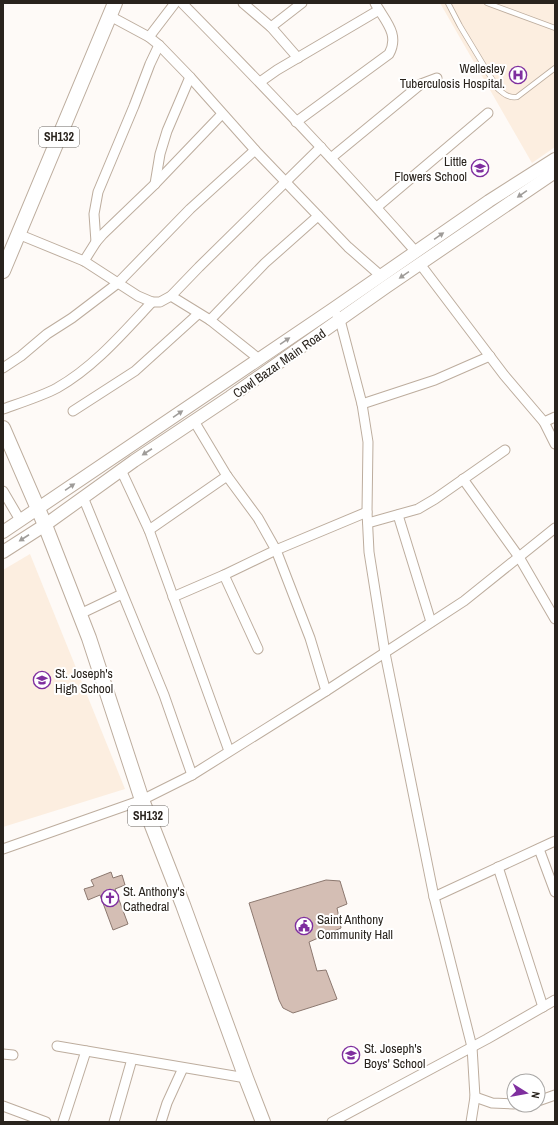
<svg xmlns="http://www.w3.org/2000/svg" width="558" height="1125" font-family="'Archivo Narrow',sans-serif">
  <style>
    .built { fill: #fceee0 }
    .building { fill: #d4beb4; stroke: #8c786f }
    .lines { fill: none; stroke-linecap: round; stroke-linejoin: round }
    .lane-casing { stroke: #bdad9e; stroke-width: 6 }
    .street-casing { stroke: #bdad9e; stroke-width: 11 }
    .secondary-casing { stroke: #bdad9e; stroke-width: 14 }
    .primary-casing { stroke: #bdad9e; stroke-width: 16 }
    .lane { stroke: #fff; stroke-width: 4.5 }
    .street { stroke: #fff; stroke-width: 9 }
    .secondary { stroke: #fff; stroke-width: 12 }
    .primary { stroke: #fff; stroke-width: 14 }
    .oneway { fill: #9f9c99 }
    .labels { text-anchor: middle; stroke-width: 4; stroke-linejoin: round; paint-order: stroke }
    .shield { fill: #fff; stroke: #696561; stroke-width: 1 }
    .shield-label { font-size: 12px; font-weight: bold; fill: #29231d }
    .poi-label { font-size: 13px; fill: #29231d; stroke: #fff; text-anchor: start }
    .street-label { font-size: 13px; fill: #29231d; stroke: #fff }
  </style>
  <rect width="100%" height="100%" fill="#fefaf7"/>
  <g class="built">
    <path d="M440,3h115v144l-23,16z"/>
    <path d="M30,554l95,235 -122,38v-257z"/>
  </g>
  <g class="building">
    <path d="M111,872l2,6 9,-3 3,10 -10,4 13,35 -15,6 -13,-35 -12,5 -4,-11 10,-3 -3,-6z"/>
    <path d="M326,880l14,1 7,23 -10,4 4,20 -32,14 8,29 9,-1 11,29 -44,14 -10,-5 -4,-8 -30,-97z"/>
  </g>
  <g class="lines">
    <defs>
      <g id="lane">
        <path d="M448,3l12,23 38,63c6,5 10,9 19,8l38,-29"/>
        <path d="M487,3l68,25"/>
      </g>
      <g id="street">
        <path d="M182,3c80,81 159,164 234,249"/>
        <path d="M243,3l28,24 27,31"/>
        <path d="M110,16l39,21 10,8 31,32 65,73 93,97 33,29"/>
        <path d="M271,27l31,-24"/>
        <path d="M149,37l26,-34"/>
        <path d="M260,82l17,-12 102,-60"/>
        <path d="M296,122l93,-68c11,-20 -4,-33 -14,-51"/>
        <path d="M331,158l90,-74 16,-6"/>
        <path d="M155,184l5,-30 7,-23 23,-54"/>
        <path d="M377,207l111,-94"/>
        <path d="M18,234l66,27 54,35 14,6h8l11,-6 28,-29 122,-120"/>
        <path d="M96,242l-2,-28 4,-22 36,-86 16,-42 9,-19"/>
        <path d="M84,261l12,-19 7,-8 52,-50 67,-70"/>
        <path d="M420,264l84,111 40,47 11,22"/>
        <path d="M171,296l39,24 49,39"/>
        <path d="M337,315l3,5 22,84 6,38 -1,70 2,40 16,101 49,244 38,150 3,50 -4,25"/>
        <path d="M210,320l55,-57 53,-47"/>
        <path d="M3,368l18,-12 26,-22 25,-16 46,-35 72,-74 65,-59"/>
        <path d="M362,404l73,-24 55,-24"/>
        <path d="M3,409c17,-6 39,-13 54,-21 37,-21 66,-55 95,-86"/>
        <path d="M73,411l62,-40 63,-57"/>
        <path d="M194,421l33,55 31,42 18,32 34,88 16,53"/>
        <path d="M544,422l11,-5"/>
        <path d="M121,470l28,60 80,221"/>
        <path d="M463,479l56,78 36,62"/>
        <path d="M3,491l17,29"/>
        <path d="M83,497l81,198 28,80"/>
        <path d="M398,515l33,107"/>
        <path d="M368,523l50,-14 17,-10 70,-49"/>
        <path d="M149,530l78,-54"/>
        <path d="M224,575l34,74"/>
        <path d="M173,597l51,-22 52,-25 91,-38"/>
        <path d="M80,614l42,-20"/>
        <path d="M3,849l139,-49 50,-25 134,-84 138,-90 91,-73"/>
        <path d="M539,849l16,43"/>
        <path d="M498,867l45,140"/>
        <path d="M434,897l121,-56"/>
        <path d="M57,1046l189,32"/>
        <path d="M3,1054l10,1"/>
        <path d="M475,1097l17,6 22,1"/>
        <path d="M538,1101l17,-6"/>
        <path d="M3,1106l43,16"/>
        <path d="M63,1122l23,-71"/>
        <path d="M114,1122l18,-63"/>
        <path d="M161,1122l6,-19 16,-35"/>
        <path d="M332,1122l155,-83 68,-39"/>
      </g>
      <g id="secondary">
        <path d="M3,532l330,-223 156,-108 66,-42"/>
        <path d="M3,552l42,-27 89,-64 96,-64 156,-110 169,-115"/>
      </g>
      <g id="primary">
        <path d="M3,271l112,-268"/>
        <path d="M3,428l42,97 44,113 53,162 41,105 63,173 17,44"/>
      </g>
    </defs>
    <use href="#lane" class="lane-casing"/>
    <use href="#street" class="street-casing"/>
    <use href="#secondary" class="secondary-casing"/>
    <use href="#primary" class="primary-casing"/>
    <use href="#lane" class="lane"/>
    <use href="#street" class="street"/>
    <use href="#secondary" class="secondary"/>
    <use href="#primary" class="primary"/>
  </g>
  <defs><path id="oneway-solid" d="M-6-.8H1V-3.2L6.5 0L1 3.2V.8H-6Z"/></defs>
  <g class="oneway">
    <use href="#oneway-solid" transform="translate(522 194) rotate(145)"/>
    <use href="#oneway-solid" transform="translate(439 236) rotate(-35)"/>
    <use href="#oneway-solid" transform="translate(404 275) rotate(146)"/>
    <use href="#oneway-solid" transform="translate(285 341) rotate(-34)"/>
    <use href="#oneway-solid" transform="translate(178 414) rotate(-34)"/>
    <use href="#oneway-solid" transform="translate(147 452) rotate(147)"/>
    <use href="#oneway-solid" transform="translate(70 487) rotate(-34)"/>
    <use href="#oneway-solid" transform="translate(24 538) rotate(147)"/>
  </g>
  <defs>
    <symbol id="hospital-ring" viewBox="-11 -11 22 22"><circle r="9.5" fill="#fff" stroke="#7f2f9f" stroke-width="1.5"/><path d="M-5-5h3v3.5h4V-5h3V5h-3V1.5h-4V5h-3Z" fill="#7f2f9f"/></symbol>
    <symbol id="school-ring" viewBox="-11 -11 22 22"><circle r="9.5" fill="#fff" stroke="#7f2f9f" stroke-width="1.5"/><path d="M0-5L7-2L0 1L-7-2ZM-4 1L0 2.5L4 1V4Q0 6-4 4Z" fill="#7f2f9f"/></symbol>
    <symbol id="church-ring" viewBox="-11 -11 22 22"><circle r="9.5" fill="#fff" stroke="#7f2f9f" stroke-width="1.5"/><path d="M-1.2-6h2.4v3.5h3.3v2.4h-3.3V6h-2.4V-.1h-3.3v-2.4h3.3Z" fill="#7f2f9f"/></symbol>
    <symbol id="civic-ring" viewBox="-11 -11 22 22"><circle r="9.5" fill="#fff" stroke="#7f2f9f" stroke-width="1.5"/><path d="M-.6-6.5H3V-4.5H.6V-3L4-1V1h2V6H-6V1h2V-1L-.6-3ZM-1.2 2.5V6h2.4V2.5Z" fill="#7f2f9f"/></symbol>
  </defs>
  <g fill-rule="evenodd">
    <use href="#hospital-ring" x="508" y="65" width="20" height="20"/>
    <use href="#school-ring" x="470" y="158" width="20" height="20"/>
    <use href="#school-ring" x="32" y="670" width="20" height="20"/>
    <use href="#church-ring" x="100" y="888" width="20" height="20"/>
    <use href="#civic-ring" x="294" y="916" width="20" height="20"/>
    <use href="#school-ring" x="341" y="1045" width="20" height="20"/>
  </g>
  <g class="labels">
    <g class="shield">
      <rect x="39" y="127" width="40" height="20" rx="3"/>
      <rect x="128" y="806" width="40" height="20" rx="3"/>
    </g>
    <g class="shield-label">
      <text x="59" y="141">SH132</text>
      <text x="148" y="820">SH132</text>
    </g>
    <g class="poi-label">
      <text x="505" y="73" text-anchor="end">Wellesley<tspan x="505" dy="15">Tuberculosis Hospital.</tspan></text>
      <text x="467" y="166" text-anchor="end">Little<tspan x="467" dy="15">Flowers School</tspan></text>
      <text x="55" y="678">St. Joseph's<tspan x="55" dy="15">High School</tspan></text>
      <text x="123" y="896">St. Anthony's<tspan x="123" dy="15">Cathedral</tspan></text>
      <text x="317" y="924">Saint Anthony<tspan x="317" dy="15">Community Hall</tspan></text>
      <text x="364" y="1053">St. Joseph's<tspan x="364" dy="15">Boys' School</tspan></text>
    </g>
    <g class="street-label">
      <text transform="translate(279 363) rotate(-35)" y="5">Cowl Bazar Main Road</text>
    </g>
  </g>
  <rect width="558" height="1125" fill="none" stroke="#29231d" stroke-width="8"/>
  <g transform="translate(526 1093) rotate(101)"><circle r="19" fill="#ffffff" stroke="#a9a7a5"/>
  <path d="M0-3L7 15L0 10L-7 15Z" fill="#7f2f9f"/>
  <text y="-6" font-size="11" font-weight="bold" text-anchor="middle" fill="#29231d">N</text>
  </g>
</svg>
